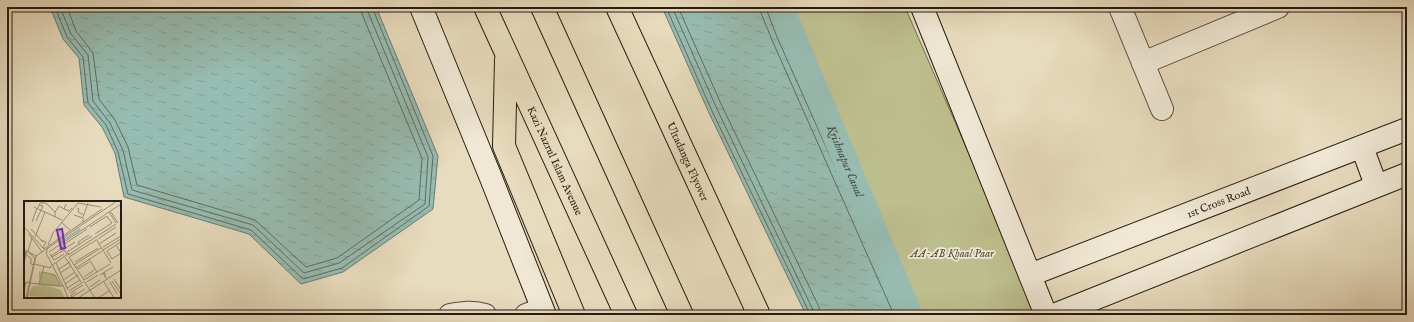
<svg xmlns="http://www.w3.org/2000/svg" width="1414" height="322" font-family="'IM FELL English',serif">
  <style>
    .green { fill: #bdbe8d; stroke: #716c50 }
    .water { fill: url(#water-ripples); stroke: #697c72 }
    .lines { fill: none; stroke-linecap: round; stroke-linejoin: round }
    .shore { stroke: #5e6c62; stroke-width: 1 }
    .canal { stroke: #97bcb1; stroke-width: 25 }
    .street-casing { stroke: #564b3e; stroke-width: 24 }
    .secondary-casing { stroke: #251b13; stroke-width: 24 }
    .primary-casing { stroke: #251b13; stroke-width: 24 }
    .street { stroke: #f0e8d5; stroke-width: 22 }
    .secondary { stroke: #f0e8d5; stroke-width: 22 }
    .primary { stroke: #e8dcbe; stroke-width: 22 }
    .labels { text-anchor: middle; stroke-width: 3.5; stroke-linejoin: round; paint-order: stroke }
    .street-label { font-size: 11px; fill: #251b13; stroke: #f0e8d5 }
    .park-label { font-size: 11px; font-style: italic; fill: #534c38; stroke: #f0e8d5 }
    .water-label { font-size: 12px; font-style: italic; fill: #474b42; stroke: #f0e8d5 }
    .inset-river { fill: none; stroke: #97bcb1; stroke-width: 2 }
    .inset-road { fill: none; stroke: #9a8f7a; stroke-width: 1 }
    .view { fill: #7b2cbf; fill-opacity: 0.15; stroke: #7b2cbf; stroke-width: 2 }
    .inset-edge { fill: none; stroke: #251b13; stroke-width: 2 }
  </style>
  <defs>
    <pattern id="water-ripples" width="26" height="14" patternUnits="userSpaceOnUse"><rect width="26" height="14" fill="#97bcb1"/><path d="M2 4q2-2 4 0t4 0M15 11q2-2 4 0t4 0" fill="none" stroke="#82a197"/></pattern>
  </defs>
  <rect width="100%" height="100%" fill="#e8dcbe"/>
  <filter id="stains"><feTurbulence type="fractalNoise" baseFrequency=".005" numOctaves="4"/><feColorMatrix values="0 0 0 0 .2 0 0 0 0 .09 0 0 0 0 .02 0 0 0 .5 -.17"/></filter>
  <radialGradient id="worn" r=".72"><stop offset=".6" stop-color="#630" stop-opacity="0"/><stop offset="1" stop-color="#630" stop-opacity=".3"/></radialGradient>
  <path class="green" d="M787,7h118l134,308h-121z"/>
  <g class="water">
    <path d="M50,7h326l62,149 -5,53 -90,63 -42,12 -52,-50 -125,-37 -9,-44 -13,-26 -18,-22 -5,-47 -16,-19z"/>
    <path d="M662,7h113l136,308h-105l-97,-202z"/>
  </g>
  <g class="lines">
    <g class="shore">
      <path d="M55,7l12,30 16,20 5,46 18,22 12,27 10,42 123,36 52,49 39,-11 87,-62 4,-50 -61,-149"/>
      <path d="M60,7l11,27 17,21 5,46 17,22 13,27 9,40 121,35 51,48 35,-10 86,-59 3,-47 -60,-145 -1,-5"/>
      <path d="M67,7l9,24 17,22 6,46 16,21 13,27 9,38 118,35 51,47 31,-9 82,-58 3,-42 -60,-144 -1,-7"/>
      <path d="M666,7l46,104 97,201v3"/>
      <path d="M672,7l45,102 96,201 1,5"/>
      <path d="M678,7l44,99 97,201 1,8"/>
      <path d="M760,7l1,6 11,27 122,275"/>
      <path d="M766,7l1,4 10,26 124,278"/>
      <path d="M771,7l11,28 124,280"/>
    </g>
    <path class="canal" id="s1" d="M781,7l129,308"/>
    <defs>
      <g id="street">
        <path d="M1120,7l42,102"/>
        <path d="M1143,63l135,-56"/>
        <path d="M450,315c12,-2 23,-4 35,0"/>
        <path d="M526,315l16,-6"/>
      </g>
      <g id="secondary">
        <path d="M421,7l70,171 54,137"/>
        <path d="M922,7l124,308"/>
        <path d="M1362,147l14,38"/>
        <path id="s2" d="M1030,275l377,-146"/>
        <path d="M1054,315l353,-141"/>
      </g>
      <g id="primary">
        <path id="s3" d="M485,7l141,308"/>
        <path d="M542,7l140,308"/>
        <path id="s4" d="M617,7l142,308"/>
        <path d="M506,60l-2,86 70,169"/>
      </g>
    </defs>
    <use href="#street" class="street-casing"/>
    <use href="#secondary" class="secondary-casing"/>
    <use href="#primary" class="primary-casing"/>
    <use href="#street" class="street"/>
    <use href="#secondary" class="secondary"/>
    <use href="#primary" class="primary"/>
  </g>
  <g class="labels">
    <g class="street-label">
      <text dy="4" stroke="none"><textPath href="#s3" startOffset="169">Kazi Nazrul Islam Avenue</textPath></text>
      <text dy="4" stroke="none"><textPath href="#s4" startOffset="170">Ultadanga Flyover</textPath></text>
      <text dy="4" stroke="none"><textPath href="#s2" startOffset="202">1st Cross Road</textPath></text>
    </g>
    <g class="park-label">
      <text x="952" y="257">AA-AB Khaal Paar</text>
    </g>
    <g class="water-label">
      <text dy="4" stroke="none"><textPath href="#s1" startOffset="167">Krishnapur Canal</textPath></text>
    </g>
  </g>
  <g transform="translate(24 201)">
    <rect width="97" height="97" fill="#e8dcbe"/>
    <path d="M15,70l16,4 6,12 -22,-2z" fill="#bdbe8d"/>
    <path d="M21,84l16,5 4,8 -38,-2 6,-10z" fill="#bdbe8d"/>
    <path class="inset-river" d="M35,42l21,-14"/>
    <path class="inset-road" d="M42,3l-2,5 5,2 3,-3M10,6l28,13M14,7l2,-5h6l9,9v5M53,7l2,1 -1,3 6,3M31,11l4,-6 5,3M85,11l7,11M87,11l7,11M50,14l9,3v4M59,16l5,-14M12,20l7,-15 -4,-1M8,21l5,-14M37,21l9,8M0,26l20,22M66,26l17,-11 1,2 4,5 -17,11M7,28l12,13M5,33l13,18M11,36l10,-25M72,38l15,24M74,38l18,-12M17,39l5,2 -3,6M36,43l7,10M75,43l17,-11M24,44l5,-12 25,-30 23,4M39,44l24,-16M56,44l-2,-3 11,-7M92,44l5,8 -9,6 -5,-8 14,-9M79,46l18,-11M24,47l-2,5 17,33M20,48l58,-40M40,48l11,-7M1,49l11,6M79,49l18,-11M4,50l4,-13M25,51l72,-48M43,51l25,-16M26,53l4,6 10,-6M2,54l5,3v6l3,1M44,54l48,-31M27,55l10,-7M28,56l12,-7M41,56l16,25M45,56l27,-17M45,56l15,23M65,58l8,13M51,61l23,-14M0,62l2,-12M0,62l3,-12 8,7 -9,40M32,62l12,27M10,63l17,4M50,64l27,-17M26,66l19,-14M52,67l26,-17M35,68l11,-7M54,68l11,-7M19,71l12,3 6,11M36,72l11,-7M79,72l3,5 -2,-6M76,74l13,-8M60,76l10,-7M90,78l7,11M39,79l12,-8M60,79l26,-16M60,80l11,17M88,80l8,12M63,81l11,-7M80,81l10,16M86,81l7,12M6,82l33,3M41,83l13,-9M15,84l5,-19M39,84l5,13M66,86l10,-7M43,87l13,-8M0,90l2,-9 4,1M45,90l14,-9M52,91l-5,3 1,2 13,-8M46,92l13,-8M3,97l9,-42 81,-55M54,97l43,-28M74,97l11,-7"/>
    <path class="view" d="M38,28l3,19 -4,1 -4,-19z"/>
    <rect width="97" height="97" class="inset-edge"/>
  </g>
  <rect width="1414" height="322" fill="none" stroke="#e8dcbe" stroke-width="24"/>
  <rect x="8" y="8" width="1398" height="306" fill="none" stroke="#251b13" stroke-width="2"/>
  <rect x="12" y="12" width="1390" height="298" fill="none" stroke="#251b13"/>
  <rect width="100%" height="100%" filter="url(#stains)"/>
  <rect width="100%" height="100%" fill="url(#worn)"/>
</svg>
